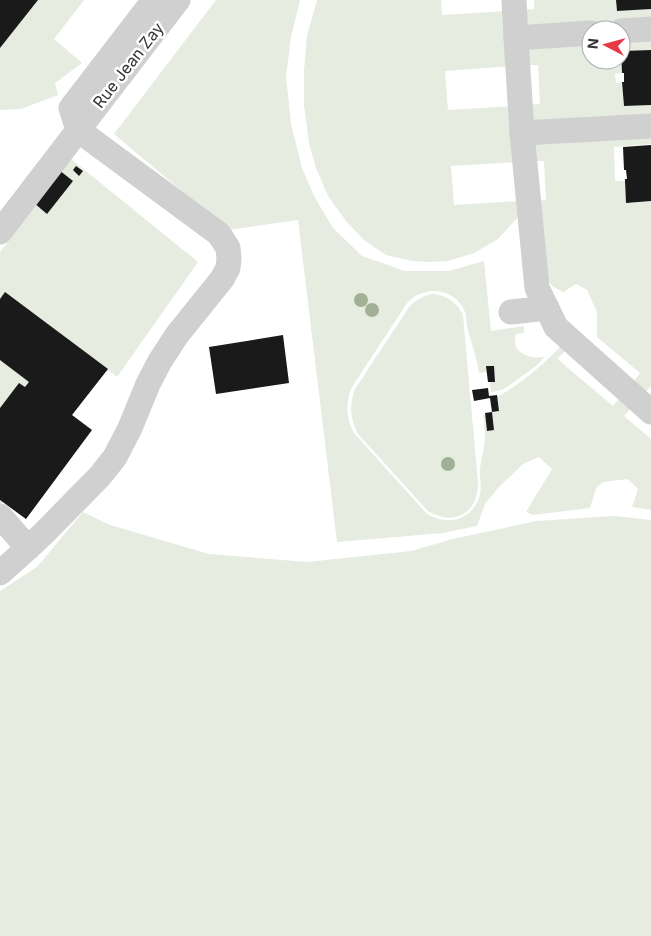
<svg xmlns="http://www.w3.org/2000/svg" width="651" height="936" font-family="Inter,sans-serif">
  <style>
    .green { fill: #e6ecdf }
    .building { fill: #1a1a1a }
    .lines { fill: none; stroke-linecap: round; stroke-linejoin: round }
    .minor { stroke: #d0d0d0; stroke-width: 25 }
    .tree { fill: #a2b095 }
    .labels { text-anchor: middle; stroke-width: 5; stroke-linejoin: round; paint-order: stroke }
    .street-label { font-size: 16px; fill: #333; stroke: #fff }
  </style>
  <rect width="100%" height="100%" fill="#fff"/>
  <g class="green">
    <path d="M38,0h46l-30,39 28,24 -27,20 3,12 -37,14 -21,1v-62z"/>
    <path d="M216,0h84l-9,37 -5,40 5,47 11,44 12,28 19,32 29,28 43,15h44l35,-10 7,70 33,-5v7l-8,1c-6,20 14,25 29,23l-9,9 -26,19 -8,5 -11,2 -1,-10 5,-1 -1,-15h-7v6l-8,1c-2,-15 -7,-28 -11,-42 -2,-6 -1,-13 -3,-19 -6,-17 -26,-25 -42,-19 -7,2 -12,6 -16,10l-55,84c-7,16 -6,31 2,46l73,81c21,12 45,7 53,-19 2,-9 -1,-17 0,-27 1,-7 3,-15 4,-22 2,-11 0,-21 -1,-32h1l3,16h7l-2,-18 7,-1 -2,-14c25,-14 46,-32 66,-53l5,4 -10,10 4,5 51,43 8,-10 12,10 -9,10 27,23v71l-19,-3 6,-18 -10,-10 -25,3 -7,6 -6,20 -57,7 -7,-3 26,-43 -13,-12 -16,7 -25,24 -13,16 -8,22 -34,7 -106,9 -39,-322 -70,10 -114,-96z"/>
    <path d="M317,0h124l1,15 66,-4 4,55 -67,5 3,39 66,-4 4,56 -67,4 3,39 66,-4v14l-22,24 -24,14 -26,8 -19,1 -18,-1 -25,-6 -21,-14 -19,-20 -18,-25 -12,-28 -7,-25 -5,-38v-34l3,-35z"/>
    <path d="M534,0h82l1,11 34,-2v12l-34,5 -94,7 -2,-23 13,-1z"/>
    <path d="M651,36v14l-30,1 1,22 -7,1 1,9 6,-1 2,24 27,-1v12l-122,10 -2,-22 13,-1 -2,-39h-13l-1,-21 67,-4v20h30v-22z"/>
    <path d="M651,135v9l-37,3 1,34h10l1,22 25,-2v185l-9,9 -11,-10 9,-12 -43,-36v-25l-10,-22 -11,-6 -13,8 -11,-6 -14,-19 -5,-66 13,-1 -2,-39h-13l-1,-20z"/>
    <path d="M71,159l127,103 -81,115 -10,-8 -35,46 20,15 -66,89 -23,-17 -3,3v-253z"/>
    <path d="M432,294c14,1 24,7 31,21l15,168c0,30 -24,44 -50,28l-70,-77c-8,-15 -9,-29 -3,-45l55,-83c7,-7 13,-10 22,-12z"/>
    <path d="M83,512l27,13 99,29 98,8 104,-11 42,-12 83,-18 78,-5 37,4v416h-651v-345l37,-24z"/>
  </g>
  <g class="building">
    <path d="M0,0h38l-38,48z"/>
    <path d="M616,0h35v9l-34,2z"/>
    <path d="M651,50v55l-27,1 -2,-24h2v-9h-2l-1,-22z"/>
    <path d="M651,145v56l-25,2 -1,-22v-2h2l-1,-9h-2l-1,-23z"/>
    <path d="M76,166l7,5 -4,5 -6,-6z"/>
    <path d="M59,170l14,11 -26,33 -13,-11z"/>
    <path d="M5,292l103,77 -36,46 20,15 -66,89 -26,-19v-92l19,-25 6,4 4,-5 -29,-22v-61z"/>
    <path d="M283,335l6,48 -73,11 -7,-47z"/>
    <path d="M486,366h8l1,16h-7z"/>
    <path d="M488,388l1,8 8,-1 2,16 -7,1 -2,-14 -16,3 -2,-11z"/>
    <path d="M492,412l2,18 -7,1 -2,-18z"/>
  </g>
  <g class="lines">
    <g class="minor">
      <path d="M514,0l2,38 75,-5"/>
      <path d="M621,31l30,-2"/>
      <path d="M516,38l6,95 129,-7"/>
      <path d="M78,130l-7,-22 83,-108"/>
      <path d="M522,133l15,155 19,39 95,85"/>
      <path d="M0,232l178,-232"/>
      <path d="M511,312l36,-4"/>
      <path d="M0,516l28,32 -28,25"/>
      <path d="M28,548l16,-15 56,-57 15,-19 15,-29 18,-44 12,-23 17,-26 45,-56 6,-11 1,-9 -1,-11 -9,-14 -141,-104"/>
    </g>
  </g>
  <g class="tree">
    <circle cx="361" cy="300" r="7"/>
    <circle cx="372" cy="310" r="7"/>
    <circle cx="448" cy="464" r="7"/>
  </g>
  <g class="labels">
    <g class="street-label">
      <text transform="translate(128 65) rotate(-52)" y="6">Rue Jean Zay</text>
    </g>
  </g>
  <g transform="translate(606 45) rotate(276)"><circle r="24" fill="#ffffff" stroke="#adadad"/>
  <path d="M0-4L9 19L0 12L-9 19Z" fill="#e63946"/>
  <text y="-8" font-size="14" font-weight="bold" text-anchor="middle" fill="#333333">N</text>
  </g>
</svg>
